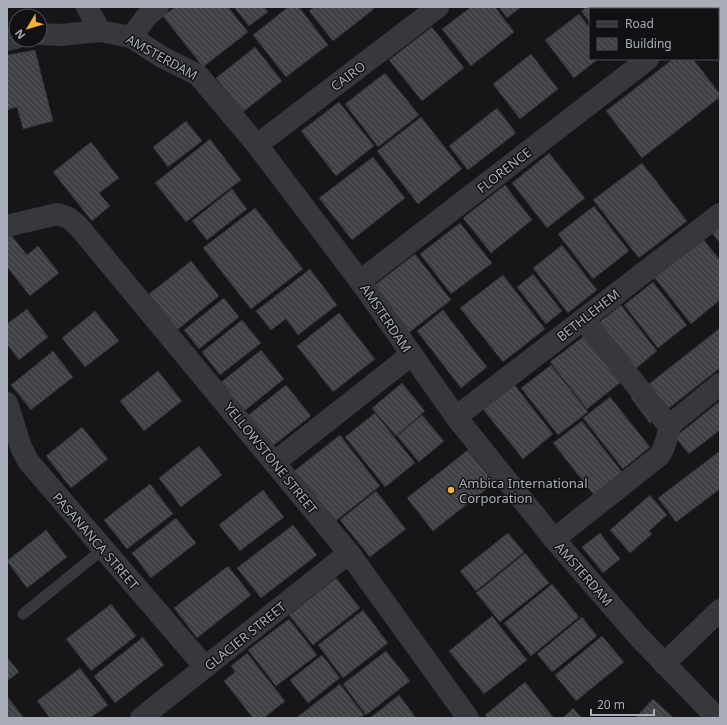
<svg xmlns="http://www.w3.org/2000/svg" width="727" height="725" font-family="'Noto Sans',sans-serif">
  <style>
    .building { fill: url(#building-back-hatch); stroke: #303034 }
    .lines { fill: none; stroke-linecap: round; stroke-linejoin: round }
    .lane { stroke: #37383d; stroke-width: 11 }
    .street { stroke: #37383d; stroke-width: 22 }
    .poi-dot { fill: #f2b134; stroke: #111113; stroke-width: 1.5 }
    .labels { text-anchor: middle; stroke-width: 3; stroke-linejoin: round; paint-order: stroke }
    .street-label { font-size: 13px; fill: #a8adb8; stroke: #111113 }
    .poi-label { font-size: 13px; fill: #a8adb8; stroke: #111113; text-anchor: start }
  </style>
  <defs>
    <pattern id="building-back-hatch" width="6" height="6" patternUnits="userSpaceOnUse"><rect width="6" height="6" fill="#404145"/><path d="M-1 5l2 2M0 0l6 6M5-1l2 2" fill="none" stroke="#595a5e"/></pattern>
  </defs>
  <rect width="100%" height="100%" fill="#161618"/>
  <g class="building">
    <path d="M175,7h53l20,25 -45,35 -40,-51z"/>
    <path d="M234,7h30l4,5 -19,14z"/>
    <path d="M288,7h11l29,38 -42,32 -33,-42z"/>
    <path d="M314,7h59l1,2 -41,32 -24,-30z"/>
    <path d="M471,7h24l19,25 -43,34 -29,-37z"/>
    <path d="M499,7h22l-14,11z"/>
    <path d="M587,7h39l2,2h-38v13l-9,-11z"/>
    <path d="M629,7h35l1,2h-34z"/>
    <path d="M709,7h11v14l-2,-2v-10h-8z"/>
    <path d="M579,14l11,14v31h8l-24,19 -29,-38z"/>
    <path d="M432,27l32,41 -42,33 -33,-41z"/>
    <path d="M255,47l27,34 -39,31 -27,-34z"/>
    <path d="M35,50l18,71 -30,8 -6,-22 -10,3v-55z"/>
    <path d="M531,54l27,35 -38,30 -27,-35z"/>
    <path d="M673,59h20l27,35v3l-78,61 -36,-47z"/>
    <path d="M385,73l34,42 -41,32 -33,-43z"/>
    <path d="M339,102l35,44 -38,30 -35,-45z"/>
    <path d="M497,108l19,25 -48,37 -19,-24z"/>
    <path d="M421,117l41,52 -44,35 -41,-53z"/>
    <path d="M186,121l16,20 -34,26 -15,-20z"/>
    <path d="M210,139l31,41 -55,42 -31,-39z"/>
    <path d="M91,142l28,36 -20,15 11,13 -18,15 -39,-49z"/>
    <path d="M549,153l36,45 -38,30 -35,-45z"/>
    <path d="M373,157l32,41 -53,42 -33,-42z"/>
    <path d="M642,163l45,58 -48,37 -46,-58z"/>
    <path d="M505,185l27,35 -41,33 -28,-35z"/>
    <path d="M232,189l15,20 -40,31 -15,-19z"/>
    <path d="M594,206l35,45 -36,28 -35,-45z"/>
    <path d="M255,208l48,61 -52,40 -48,-61z"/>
    <path d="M460,223l32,40 -41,31 -31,-40z"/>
    <path d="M720,227v16l-8,-10z"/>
    <path d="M7,230l20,25 11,-9 21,27 -29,23 -23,-29z"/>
    <path d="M702,238l18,22v40l-29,24 -37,-47z"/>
    <path d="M562,245l35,45 -29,23 -35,-45z"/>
    <path d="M415,254l36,46 -44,34 -36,-46z"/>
    <path d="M191,261l28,35 -42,34 -28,-36z"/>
    <path d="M310,269l27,36 -39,30 -12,-16 -15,11 -15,-19z"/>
    <path d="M533,274l29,37 -16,13 -29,-37z"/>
    <path d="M503,275l42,54 -42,33 -43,-54z"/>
    <path d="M653,282l34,43 -29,23 -34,-43z"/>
    <path d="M224,298l15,19 -40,32 -15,-19z"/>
    <path d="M621,305l36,46 -28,23 -37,-46z"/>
    <path d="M27,309l21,28 -29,23 -12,-16v-20z"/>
    <path d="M443,310l44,57 -26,21 -44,-57z"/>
    <path d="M95,311l24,30 -34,26 -23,-29z"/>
    <path d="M339,313l36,46 -42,33 -36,-46z"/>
    <path d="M242,320l19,23 -41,32 -18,-23z"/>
    <path d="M720,328v40l-70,55 -19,-25z"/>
    <path d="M584,336l37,46 -34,27 -37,-47z"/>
    <path d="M261,350l23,29 -41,33 -23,-29z"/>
    <path d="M53,351l20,26 -42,33 -20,-25z"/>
    <path d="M551,365l37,47 -30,23 -37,-47z"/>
    <path d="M158,371l24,30 -38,30 -24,-30z"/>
    <path d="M402,383l23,28 -29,25 -24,-28z"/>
    <path d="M513,383l40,51 -30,25 -41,-51z"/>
    <path d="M286,385l25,31 -41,32 -24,-31z"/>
    <path d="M610,397l40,50 -27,22 -40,-51z"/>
    <path d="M720,401v29l-31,24 -14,-17z"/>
    <path d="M375,413l40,50 -30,24 -40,-50z"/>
    <path d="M422,415l22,26 -25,21 -22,-26z"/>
    <path d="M582,421l40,51 -28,23 -41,-52z"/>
    <path d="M82,427l26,32 -37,29 -25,-32z"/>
    <path d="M340,435l40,51 -47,37 -40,-51z"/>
    <path d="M199,446l23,29 -41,32 -22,-29z"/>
    <path d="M468,450l26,33 -61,48 -26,-33z"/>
    <path d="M720,451v38l-44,33 -18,-24z"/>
    <path d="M150,484l23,30 -46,35 -23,-29z"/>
    <path d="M263,490l21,27 -44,34 -21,-26z"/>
    <path d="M376,491l30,38 -36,28 -30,-37z"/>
    <path d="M650,495l17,20 -18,16 3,3 -22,19 -20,-23z"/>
    <path d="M176,518l20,25 -45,35 -19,-25z"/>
    <path d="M293,525l24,30 -56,43 -24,-30z"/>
    <path d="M46,530l21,27 -40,31 -20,-27z"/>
    <path d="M508,533l16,19 -48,39 -16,-20z"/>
    <path d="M600,533l20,26 -17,14 -21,-26z"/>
    <path d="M525,553l24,30 -49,39 -24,-29z"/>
    <path d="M228,566l23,29 -54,43 -23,-30z"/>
    <path d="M336,578l24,30 -47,37 -24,-30z"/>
    <path d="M552,584l27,33 -48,39 -27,-33z"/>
    <path d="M111,604l25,32 -45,35 -25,-32z"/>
    <path d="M363,610l25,33 -45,35 -25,-33z"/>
    <path d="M492,616l35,44 -43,34 -35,-43z"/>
    <path d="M582,617l15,19 -45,36 -15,-18z"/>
    <path d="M289,619l28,36 -41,31 -28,-36z"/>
    <path d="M602,636l22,26 -48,39 -21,-26z"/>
    <path d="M143,637l21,28 -49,38 -21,-27z"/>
    <path d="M386,651l24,30 -44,34 -23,-31z"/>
    <path d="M247,653l38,48 -21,17h-11l-29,-37 11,-9 -4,-6z"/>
    <path d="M322,655l18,23 -32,25 -18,-23z"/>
    <path d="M7,657l12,15 -12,9z"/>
    <path d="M80,668l28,37 -18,13h-40l-13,-17z"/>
    <path d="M525,682l29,36h-67l-2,-3z"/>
    <path d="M340,684l24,31 -5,3h-63z"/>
    <path d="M399,695l17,23h-46z"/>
    <path d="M7,696l17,22h-17z"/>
    <path d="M653,699l21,19h-39z"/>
    <path d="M573,708l9,10h-19z"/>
  </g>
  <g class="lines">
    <path class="lane" d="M23,614l80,-65"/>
    <g class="street">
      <path d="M87,7l13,24"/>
      <path d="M688,7l1,2"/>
      <path d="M40,34l20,1 40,-4 31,6 31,20 36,18 59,70 103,136 96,136 98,122 84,97 79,82"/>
      <path d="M131,37l17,-22 10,-8"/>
      <path d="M7,40l9,-2"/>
      <path d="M718,47l2,3"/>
      <path d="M257,145l181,-138"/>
      <path d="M7,226l50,-12 12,4 10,9 270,326 119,165"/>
      <path d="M360,281l288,-222"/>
      <path d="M583,319l87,108"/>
      <path d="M7,403l14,44 7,14 177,206"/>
      <path d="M456,417l264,-203"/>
      <path d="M275,462l136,-107"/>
      <path d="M563,532l96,-76c8,-10 7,-20 12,-32l49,-40"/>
      <path d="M664,664l56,-54"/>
      <path d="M141,718l208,-165"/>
    </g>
  </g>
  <circle class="poi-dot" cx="451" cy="490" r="4"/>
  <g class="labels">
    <g class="street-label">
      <text transform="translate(162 57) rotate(29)" y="5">AMSTERDAM</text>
      <text transform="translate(348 76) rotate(-37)" y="5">CAIRO</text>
      <text transform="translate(504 170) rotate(-38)" y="5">FLORENCE</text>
      <text transform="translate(588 315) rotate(-38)" y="5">BETHLEHEM</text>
      <text transform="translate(386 318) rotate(56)" y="5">AMSTERDAM</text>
      <text transform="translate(271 458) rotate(51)" y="5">YELLOWSTONE STREET</text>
      <text transform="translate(96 541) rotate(49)" y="5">PASANANCA STREET</text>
      <text transform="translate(584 574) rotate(49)" y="5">AMSTERDAM</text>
      <text transform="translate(245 636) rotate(-39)" y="5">GLACIER STREET</text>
    </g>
    <g class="poi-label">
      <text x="459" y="488">Ambica International<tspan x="459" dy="15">Corporation</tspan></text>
    </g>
  </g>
  <rect width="727" height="725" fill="none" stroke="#a8adb8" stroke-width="16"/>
  <rect x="589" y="8" width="130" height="52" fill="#111113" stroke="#4d4f55"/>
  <rect x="597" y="21" width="20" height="6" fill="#37383d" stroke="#4d4f55"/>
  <text x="625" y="28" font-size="12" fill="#a8adb8">Road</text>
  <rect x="597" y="38" width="20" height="12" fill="url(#building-back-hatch)" stroke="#4d4f55"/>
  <text x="625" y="48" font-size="12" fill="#a8adb8">Building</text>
  <g transform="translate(28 28) rotate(232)"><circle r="19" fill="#111113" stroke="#4d4f55"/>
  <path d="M0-3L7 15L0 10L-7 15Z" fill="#f2b134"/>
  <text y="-6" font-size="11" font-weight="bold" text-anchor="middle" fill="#a8adb8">N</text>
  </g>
  <path d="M591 709v6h63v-6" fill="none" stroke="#a8adb8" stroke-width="2"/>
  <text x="597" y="709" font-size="12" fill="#a8adb8" stroke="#111113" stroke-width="3" paint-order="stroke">20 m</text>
</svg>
